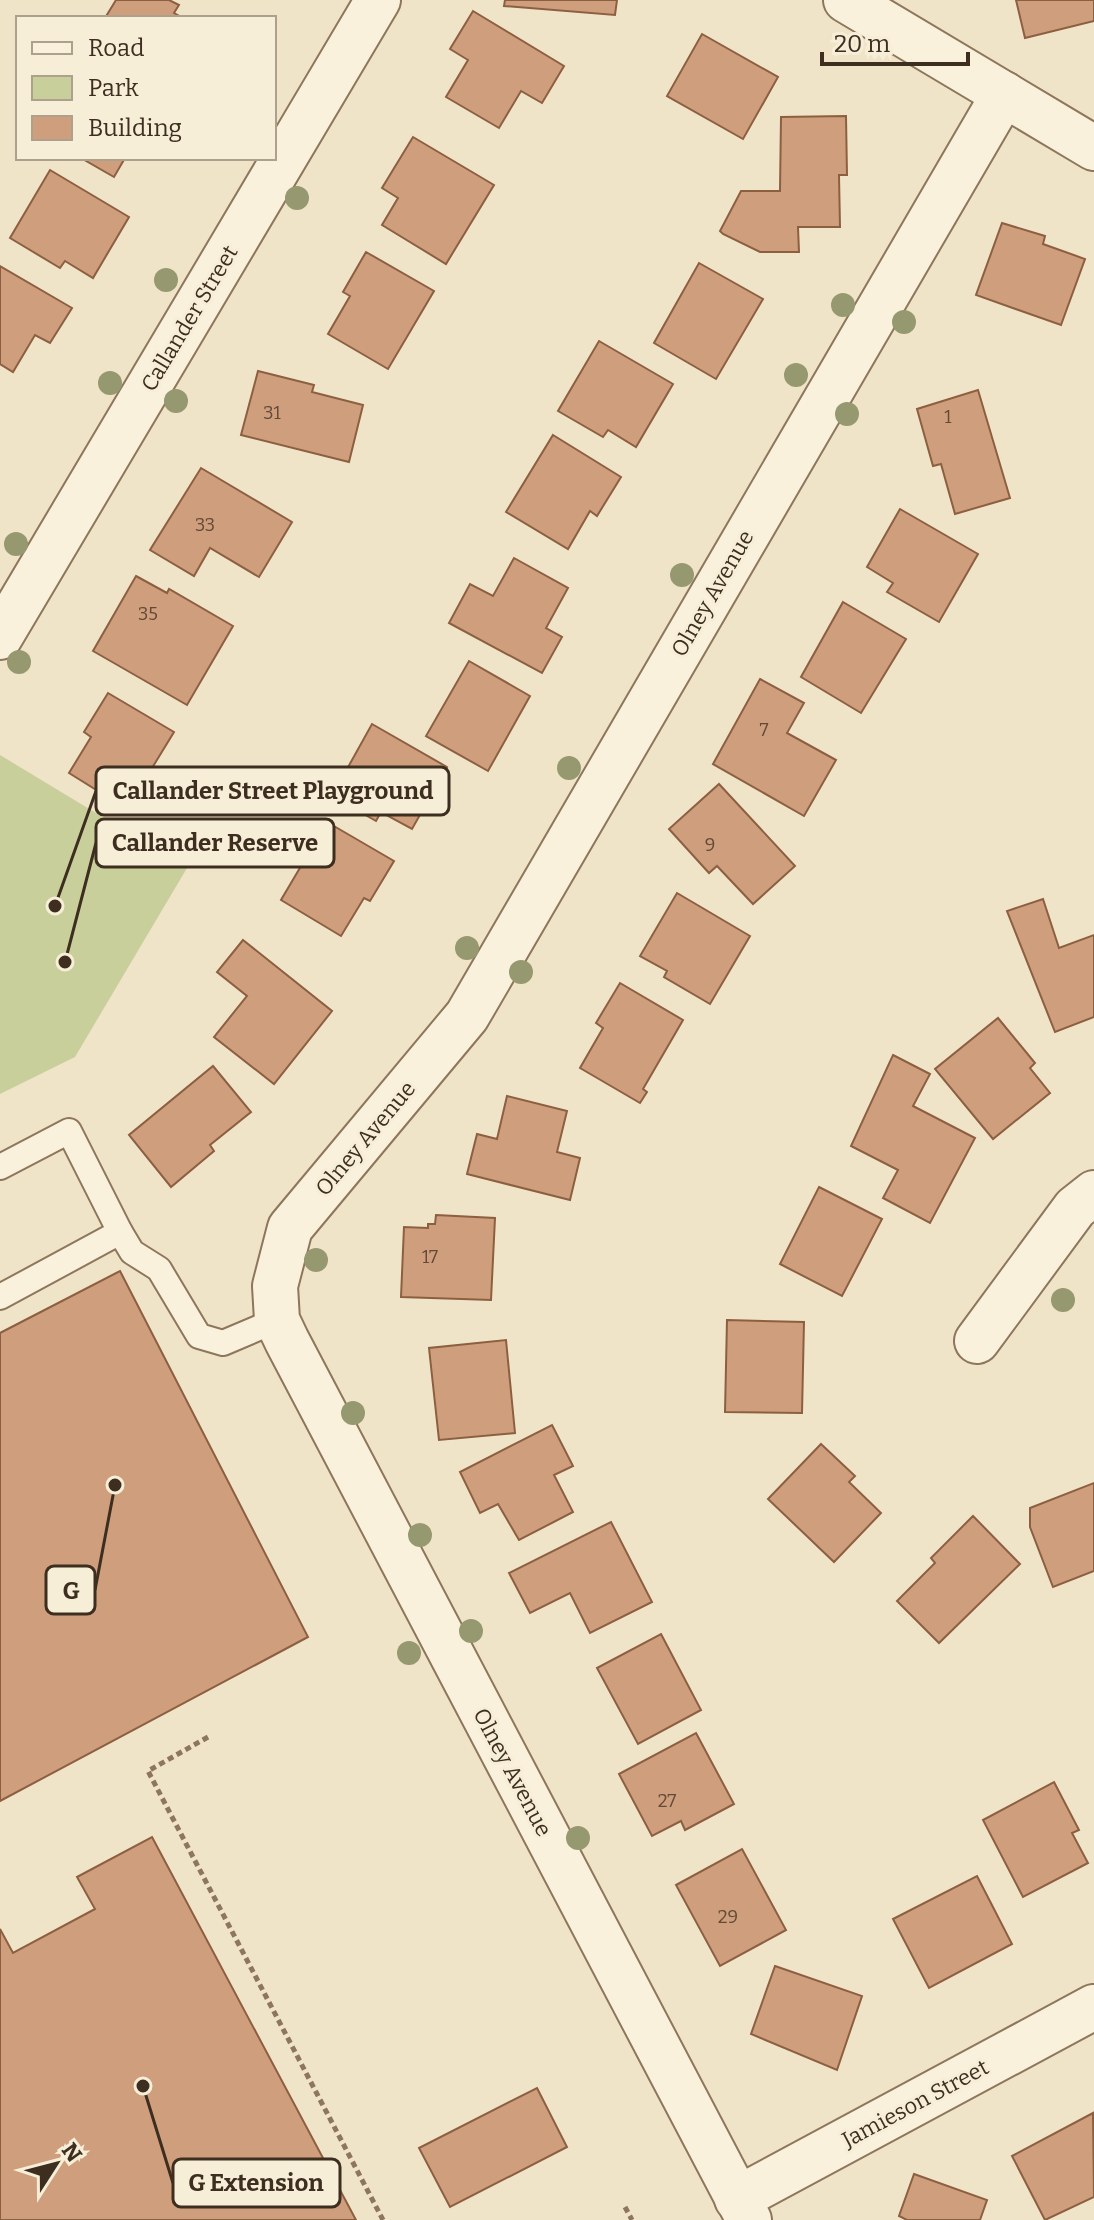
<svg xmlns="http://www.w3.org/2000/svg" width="1094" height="2220" font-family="Bitter,serif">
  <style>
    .green { fill: #c9cf9b }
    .building { fill: #cf9f7d; stroke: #8d5f41; stroke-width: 2 }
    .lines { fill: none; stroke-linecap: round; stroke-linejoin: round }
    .service-casing { stroke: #8d765c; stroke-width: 28 }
    .minor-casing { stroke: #8d765c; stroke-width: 48 }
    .path { stroke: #8d765c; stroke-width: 5; stroke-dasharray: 6 4; stroke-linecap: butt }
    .service { stroke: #faf1dc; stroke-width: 24 }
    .minor { stroke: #faf1dc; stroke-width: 44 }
    .tree { fill: #96986f }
    .labels { text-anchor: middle; stroke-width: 6; stroke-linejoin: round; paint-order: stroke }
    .number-label { font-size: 18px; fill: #624a37 }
    .street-label { font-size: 22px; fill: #3d2e20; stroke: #f7eed8 }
    .leader { fill: none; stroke: #3d2e20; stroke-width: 3 }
    .callout-dot { fill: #3d2e20; stroke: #f7eed8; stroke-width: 3 }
    .callout { fill: #f7eed8; stroke: #3d2e20; stroke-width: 3 }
    .callout-label { font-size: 24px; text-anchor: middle; font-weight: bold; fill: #3d2e20 }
  </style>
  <rect width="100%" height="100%" fill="#f0e4c8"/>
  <path class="green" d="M0,755l187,113 -112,189 -75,37z"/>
  <g class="building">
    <path d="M116,0h53l10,5 -5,8 9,5h-78z"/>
    <path d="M505,0h112l-2,15 -111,-9z"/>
    <path d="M1016,0h78v21l-69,17z"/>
    <path d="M473,11l91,55 -22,37 -21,-12 -22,37 -53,-31 22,-37 -18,-11z"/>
    <path d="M702,34l76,43 -35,62 -76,-43z"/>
    <path d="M846,116l1,59h-8l1,52h-42l1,25h-39l-37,-18 -3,-3 21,-40h39l1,-74z"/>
    <path d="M413,137l81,48 -48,79 -64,-39 16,-27 -16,-10z"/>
    <path d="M81,158h44l-11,19z"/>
    <path d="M50,170l79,47 -36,61 -28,-17 -5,7 -50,-30z"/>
    <path d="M1002,223l43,13 -2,8 42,15 -24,66 -85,-30z"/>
    <path d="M366,252l68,39 -46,78 -60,-35 22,-38 -7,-4z"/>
    <path d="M699,263l64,36 -47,80 -62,-36z"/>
    <path d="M0,266l72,42 -22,35 -15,-8 -22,37 -13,-8z"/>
    <path d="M599,341l74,43 -37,63 -28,-17 -5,7 -45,-26z"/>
    <path d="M258,371l56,14 -2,7 51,13 -14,57 -108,-27z"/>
    <path d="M978,390l32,108 -55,16 -14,-50 -8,2 -16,-57z"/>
    <path d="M553,435l68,42 -24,39 -7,-5 -22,38 -62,-37z"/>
    <path d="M201,468l91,54 -33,55 -49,-29 -16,28 -44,-26z"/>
    <path d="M900,509l78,45 -39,68 -52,-30 6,-9 -26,-16z"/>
    <path d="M514,558l54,30 -22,40 16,9 -20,36 -93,-50 21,-39 23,12z"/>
    <path d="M136,576l31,17 2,-4 64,37 -46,79 -94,-54z"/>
    <path d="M843,602l63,37 -45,74 -60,-36z"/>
    <path d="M469,661l61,35 -42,75 -62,-35z"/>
    <path d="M760,679l44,24 -17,30 49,27 -32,56 -91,-52z"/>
    <path d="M108,693l66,39 -47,77 -58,-36 22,-36 -7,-5z"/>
    <path d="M372,724l75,43 -35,62 -31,-17 -5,9 -44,-25z"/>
    <path d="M719,784l76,82 -42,38 -36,-38 -8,7 -40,-44z"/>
    <path d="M327,822l67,39 -24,40 -6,-3 -23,38 -60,-36z"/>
    <path d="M677,893l73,43 -40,68 -46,-27 3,-6 -27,-15z"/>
    <path d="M1043,899l16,49 35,-13v82l-39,15 -48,-121z"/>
    <path d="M243,940l89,71 -58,73 -60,-47 33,-41 -30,-24z"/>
    <path d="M620,983l63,37 -40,69 4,3 -7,11 -60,-35 23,-40 -7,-5z"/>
    <path d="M998,1018l37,45 -5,5 20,25 -57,46 -58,-70z"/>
    <path d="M893,1055l37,19 -17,32 62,32 -45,85 -47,-25 15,-28 -47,-24z"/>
    <path d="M213,1066l38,46 -41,33 4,6 -43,36 -42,-52z"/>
    <path d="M507,1096l60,15 -10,41 23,6 -10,42 -103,-26 10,-40 20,5z"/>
    <path d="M819,1187l63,32 -40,77 -62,-32z"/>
    <path d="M436,1215l59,3 -4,82 -90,-3 3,-70 24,1v-4h7z"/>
    <path d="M120,1271l188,366 -308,164v-468z"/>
    <path d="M727,1320l77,2 -2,91 -77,-1z"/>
    <path d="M506,1340l9,93 -76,7 -10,-92z"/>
    <path d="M552,1425l21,41 -19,9 19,37 -54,28 -21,-36 -18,9 -20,-41z"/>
    <path d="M821,1444l34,32 -6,6 32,31 -47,49 -66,-63z"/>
    <path d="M1094,1483v88l-41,16 -23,-60v-19z"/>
    <path d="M973,1516l47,48 -81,79 -42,-42 38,-38 -4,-5z"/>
    <path d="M611,1522l41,80 -62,31 -20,-40 -40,20 -21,-40z"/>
    <path d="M661,1634l40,76 -63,34 -41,-76z"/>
    <path d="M696,1733l38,71 -49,26 -4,-9 -29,15 -33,-62z"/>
    <path d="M1054,1782l25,48 -7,3 16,30 -65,34 -40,-77z"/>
    <path d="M152,1837l204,383h-356v-291l13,24 82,-44 -18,-32z"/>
    <path d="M742,1849l44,81 -66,36 -44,-81z"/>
    <path d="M977,1876l35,68 -83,44 -36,-69z"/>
    <path d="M775,1966l87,30 -25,74 -86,-36z"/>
    <path d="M537,2088l30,59 -117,60 -31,-59z"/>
    <path d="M1093,2113l1,84 -49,23 -33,-64z"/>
    <path d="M914,2174l73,26 -7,20h-73l-8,-4z"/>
  </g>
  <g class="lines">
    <defs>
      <g id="service">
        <path d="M0,1167l69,-36 51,101 -120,65"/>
        <path d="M120,1232l12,20 27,17 40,67 24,7 54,-23"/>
      </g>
      <g id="minor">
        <path d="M846,0l248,148"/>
        <path d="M0,637l378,-637"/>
        <path d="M977,1341l98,-133 19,-15"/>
        <path d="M737,2199l357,-192"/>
        <path d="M749,2220l-462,-879 -10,-21 -2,-34 15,-58 177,-212 537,-922"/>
      </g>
    </defs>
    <use href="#service" class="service-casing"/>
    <use href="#minor" class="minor-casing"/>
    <g class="path">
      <path d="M208,1737l-60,34 235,449"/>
      <path d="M625,2207l7,13"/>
    </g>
    <use href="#service" class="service"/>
    <use href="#minor" class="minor"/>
  </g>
  <g class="tree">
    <circle cx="297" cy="198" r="12"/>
    <circle cx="166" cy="280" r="12"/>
    <circle cx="843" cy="305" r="12"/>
    <circle cx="904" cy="322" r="12"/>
    <circle cx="796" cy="375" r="12"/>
    <circle cx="110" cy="383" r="12"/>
    <circle cx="176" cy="401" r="12"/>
    <circle cx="847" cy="414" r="12"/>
    <circle cx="16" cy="544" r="12"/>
    <circle cx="682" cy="575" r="12"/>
    <circle cx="19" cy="662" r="12"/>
    <circle cx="569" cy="768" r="12"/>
    <circle cx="467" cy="948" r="12"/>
    <circle cx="521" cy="972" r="12"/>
    <circle cx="316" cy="1260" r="12"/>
    <circle cx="1063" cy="1300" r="12"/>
    <circle cx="353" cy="1413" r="12"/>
    <circle cx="420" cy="1535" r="12"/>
    <circle cx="471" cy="1631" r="12"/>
    <circle cx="409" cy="1653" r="12"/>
    <circle cx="578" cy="1838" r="12"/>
  </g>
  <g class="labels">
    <g class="number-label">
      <text x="272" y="419">31</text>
      <text x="948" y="423">1</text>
      <text x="205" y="531">33</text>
      <text x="148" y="620">35</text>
      <text x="764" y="736">7</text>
      <text x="710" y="851">9</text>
      <text x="430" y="1263">17</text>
      <text x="667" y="1807">27</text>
      <text x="728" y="1923">29</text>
    </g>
    <g class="street-label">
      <text transform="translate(189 318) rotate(-59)" y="8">Callander Street</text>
      <text transform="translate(712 593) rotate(-60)" y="8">Olney Avenue</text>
      <text transform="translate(365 1138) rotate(-50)" y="8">Olney Avenue</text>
      <text transform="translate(513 1772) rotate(62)" y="8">Olney Avenue</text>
      <text transform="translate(915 2103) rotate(-28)" y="8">Jamieson Street</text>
    </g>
  </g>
  <path class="leader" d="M55 906L96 791M65 962L96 843M115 1485L95 1590M143 2086L173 2183"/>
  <g class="callout-dot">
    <circle cx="55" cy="906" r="8"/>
    <circle cx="65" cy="962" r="8"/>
    <circle cx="115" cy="1485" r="8"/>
    <circle cx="143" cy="2086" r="8"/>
  </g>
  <g class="callout">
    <rect x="96" y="767" width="353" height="48" rx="8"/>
    <rect x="96" y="819" width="238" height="48" rx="8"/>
    <rect x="46" y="1566" width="49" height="48" rx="8"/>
    <rect x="173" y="2159" width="167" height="48" rx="8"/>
  </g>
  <g class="callout-label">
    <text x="273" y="799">Callander Street Playground</text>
    <text x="215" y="851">Callander Reserve</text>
    <text x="71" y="1599">G</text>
    <text x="256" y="2191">G Extension</text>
  </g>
  <rect x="16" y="16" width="260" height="144" fill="#f7eed8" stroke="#ada18e" stroke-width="2"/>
  <rect x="32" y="42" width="40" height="12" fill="#faf1dc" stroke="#ada18e" stroke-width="2"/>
  <text x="88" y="56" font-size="24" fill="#3d2e20">Road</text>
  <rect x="32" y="76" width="40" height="24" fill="#c9cf9b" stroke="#ada18e" stroke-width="2"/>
  <text x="88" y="96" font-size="24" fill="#3d2e20">Park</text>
  <rect x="32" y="116" width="40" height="24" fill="#cf9f7d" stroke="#ada18e" stroke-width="2"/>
  <text x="88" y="136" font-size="24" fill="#3d2e20">Building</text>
  <g transform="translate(56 2164) rotate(54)" stroke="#f7eed8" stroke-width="6" paint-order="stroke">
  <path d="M0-6L14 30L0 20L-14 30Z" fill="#3d2e20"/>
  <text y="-12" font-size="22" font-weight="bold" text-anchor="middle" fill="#3d2e20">N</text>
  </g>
  <path d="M822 52v12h146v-12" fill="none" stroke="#3d2e20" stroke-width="4"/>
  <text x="834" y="52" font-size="24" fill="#3d2e20" stroke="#f7eed8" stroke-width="6" paint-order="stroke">20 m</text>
</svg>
